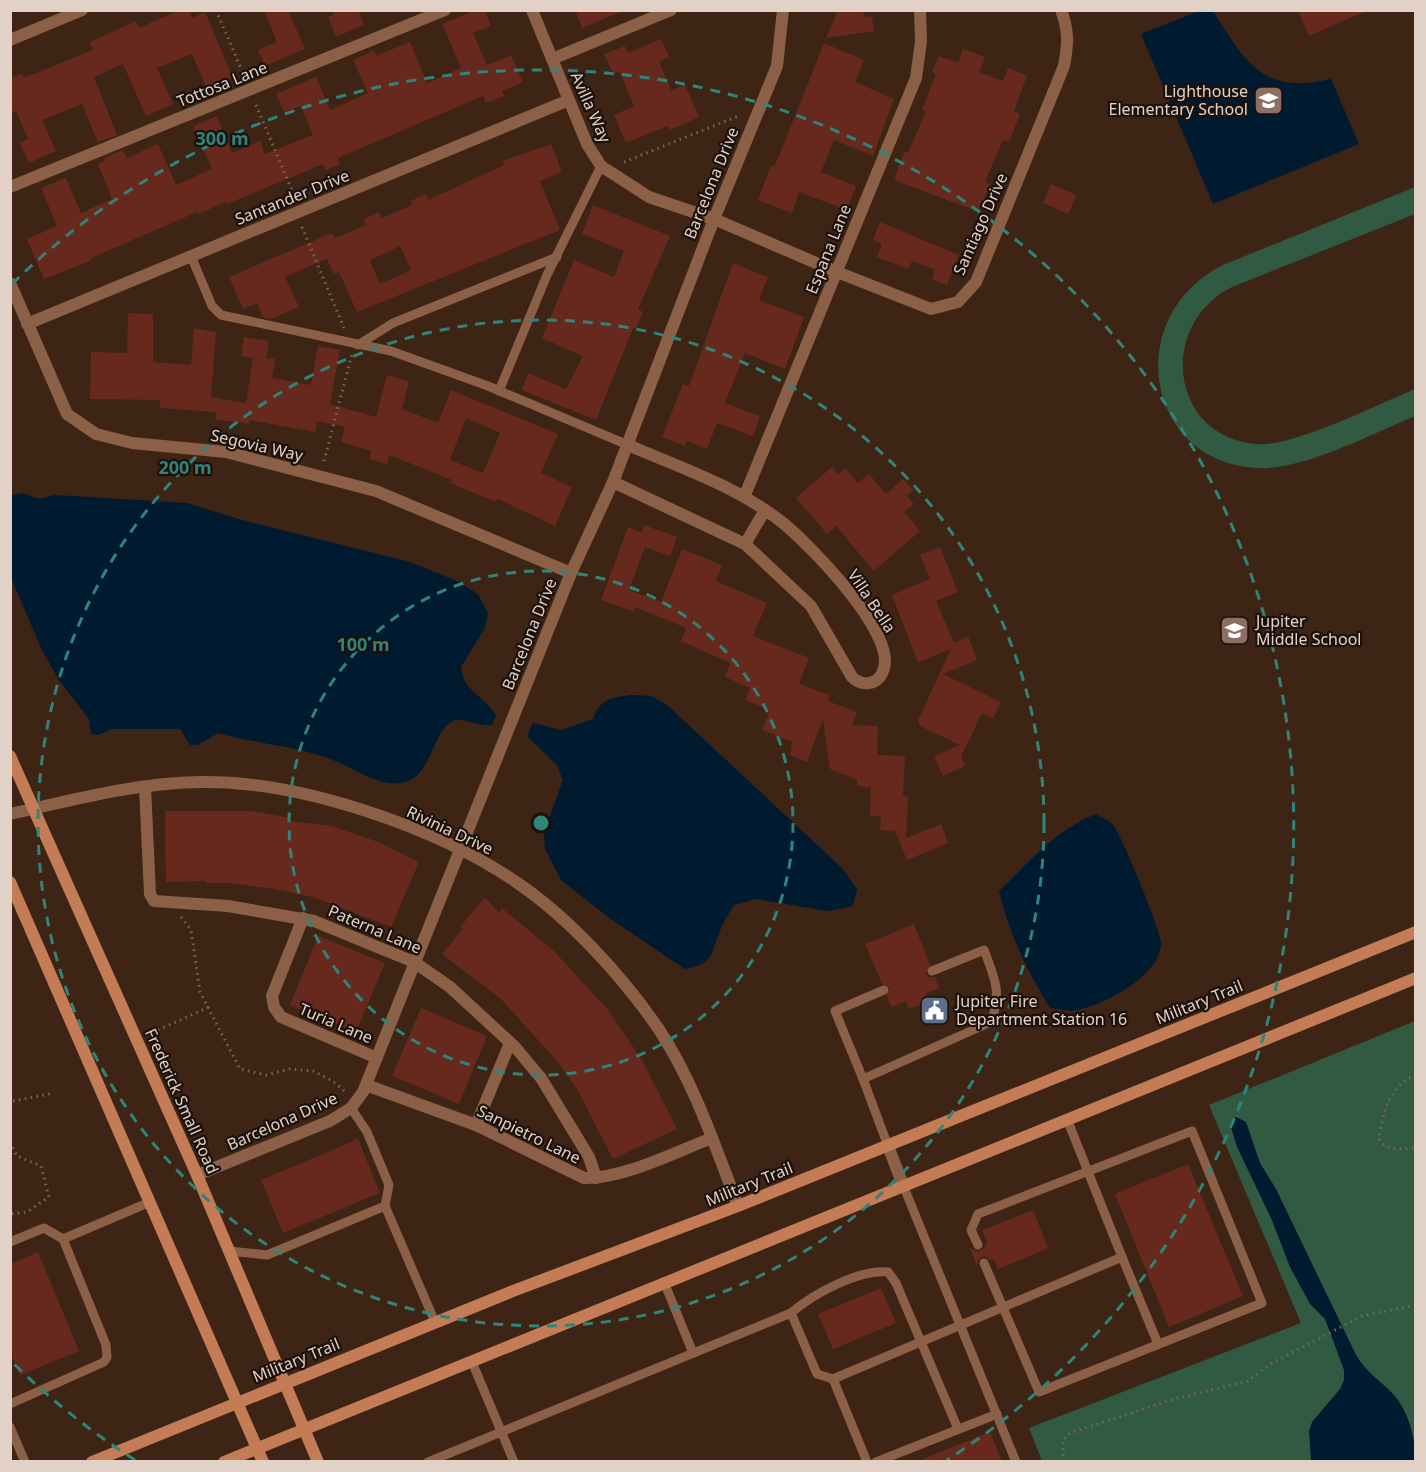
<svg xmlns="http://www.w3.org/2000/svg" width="1426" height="1472" font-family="'Noto Sans',sans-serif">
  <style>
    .green { fill: #305b42 }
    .water { fill: #001a2f }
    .building { fill: #67291e; fill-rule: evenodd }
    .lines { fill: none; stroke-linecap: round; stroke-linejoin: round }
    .path { stroke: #7c6659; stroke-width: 3; stroke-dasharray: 1.5 4.5; stroke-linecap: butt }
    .lane { stroke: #8c6047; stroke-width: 9 }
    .street { stroke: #8c6047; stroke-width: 12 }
    .secondary { stroke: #c37c55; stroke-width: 12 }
    .ring { fill: none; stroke: #2f847b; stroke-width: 3; stroke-dasharray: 10 8 }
    .labels { text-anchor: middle; stroke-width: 4.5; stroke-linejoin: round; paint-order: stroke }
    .street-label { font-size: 16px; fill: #e2d1c7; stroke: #1c110a }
    .poi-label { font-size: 16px; fill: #e2d1c7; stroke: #1c110a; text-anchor: start }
    .centre { fill: #2f847b; stroke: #1c110a; stroke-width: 3 }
    .ring-label { font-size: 18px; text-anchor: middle; font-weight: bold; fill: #2f847b; stroke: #1c110a; stroke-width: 4.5; stroke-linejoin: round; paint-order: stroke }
  </style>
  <rect width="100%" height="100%" fill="#3d2414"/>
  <g class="green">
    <path d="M1415,187v27l-183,73c-74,37 -63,149 23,157 37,4 123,-40 160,-55v27c-44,18 -112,55 -159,52 -111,-6 -135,-152 -33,-203z"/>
    <path d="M1415,1021v440h-373l-13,-33 272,-105 -92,-218z"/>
  </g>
  <g class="water">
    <path d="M1199,11h14c33,52 49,84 118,68l28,65 -146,60 -72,-170z"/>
    <path d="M23,493l15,6 17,-4 132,8 55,17 168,42 47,19 21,13 10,19 -3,15 -24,39c2,24 23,29 35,48l-4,10c-12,1 -27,-6 -36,-5 -22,5 -23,53 -50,62 -24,7 -51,-13 -73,-22 -36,-14 -78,-16 -115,-27l-20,12h-8l-10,-16h-68l-14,6 -7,-1 -2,-15 -30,-39 -17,-30 -31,-72v-83z"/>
    <path d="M633,695l18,1 15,8 177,165 14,20 -4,17 -25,5 -72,-12 -22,6c-5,8 -11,17 -14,26 -10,25 -6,32 -35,38l-73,-49 -51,-40 -16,-31 -1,-16 19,-53 -6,-15 -30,-29 6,-13 28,7 32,-11c7,-21 20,-22 40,-24z"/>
    <path d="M1096,814c5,3 15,7 18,12 9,13 46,103 47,116 1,33 -56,63 -84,68 -9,2 -19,-1 -27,-2 -23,-37 -41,-75 -51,-117 30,-29 58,-62 97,-77z"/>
    <path d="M1236,1117l10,5 14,41 16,26 80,166c10,17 25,26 38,40 15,17 22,45 21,66h-104l-2,-30 3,-9 28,-33 4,-9v-10l-19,-51 -15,-15 -20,-37 -19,-49 -34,-71 -7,-23z"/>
  </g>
  <g class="building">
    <path d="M180,10h9l3,8 13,-6 28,66 -26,11 -15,-35 -35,14 16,36 -27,12 -23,-52 -29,13 23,58 -19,7 -16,-38 -40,16 14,31 -27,12 -9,-20 8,-4 -12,-28 -6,2v-35l12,-5 2,5 69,-28 -3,-8 46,-21 3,7z"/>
    <path d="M264,10h24l17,39 -40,17 -7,-16 19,-8z"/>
    <path d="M332,10h26l6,15 -28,12 -8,-20 6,-3z"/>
    <path d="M475,10h10l6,16 -18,7 14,32 24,-10 12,27 -21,9 2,5 -18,7 -3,-7 -145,62 2,6 -14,6 -3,-6 -96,40 -1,-2 -28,12 -1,-2 -106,46 1,2 -48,19 -17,-40 30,-13 -16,-38 25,-10 15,35 31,-14 -14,-35 7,-3 -1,-3 19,-8 4,8 31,-14 18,41 36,-16 -19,-43 24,-10 15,37 28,-12 5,13 48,-19 -12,-29 -17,6 -8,-18 40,-17 14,33 38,-17 -15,-33 21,-9 2,5 34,-14 17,41 34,-15 -19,-44z"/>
    <path d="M575,10h48v1l-41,17z"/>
    <path d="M838,10h25l1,7 8,-1 2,15 -48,7z"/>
    <path d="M1298,10h71l-60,26z"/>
    <path d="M661,39l8,18 -10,5 12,28 14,-5 14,32 -29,13 -2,-4 -42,17 -12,-28 20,-9 -14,-34 -7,2 -9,-20 21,-8 3,7z"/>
    <path d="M824,43l40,17 -9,22 39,17 -21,57 -39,-16 -13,32 35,14 -9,24 -48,-18 -7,21 -34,-13 13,-34 3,1 5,-11z"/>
    <path d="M963,49l22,8 -6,15 24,9 5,-13 19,8 -13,35 6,3 -11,28 -6,-2 -18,42 5,2 -11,28 -85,-32 10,-28 4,1 18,-42 -4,-1 14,-36 -4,-2 7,-16 19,7z"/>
    <path d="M551,144l11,28 -22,9 20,49 -203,82 -18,-40 -5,2 -7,-15 -42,18 14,30 -28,12 -8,-2 -6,-14 -14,6 -14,-32 103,-44 3,5 31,-13 -2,-6 15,-7 3,6 30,-13 -2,-4 16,-7 2,6 76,-35 -2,-4zM400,246l11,24 -31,14 -10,-24z"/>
    <path d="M1051,184l26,11 -9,19 -25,-11z"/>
    <path d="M593,205l77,31 -32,73 5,3 -7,17 -3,-1 -37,92 -74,-30 6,-17 38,16 17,-33 -41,-18 32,-78 40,17 10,-26 -42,-17z"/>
    <path d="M880,222l79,33 -12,30 -15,-6 3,-9 -23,-9 -4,8 -31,-12 5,-13 -9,-4z"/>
    <path d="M733,263l35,14 -9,23 45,17 -19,52 -40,-16 -20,50 35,13 -7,20 -36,-13 -10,26 -20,-8 -2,5 -23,-9 21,-53 6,2z"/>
    <path d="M128,313l25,1v48l38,3 3,-37 22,4 -5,65 35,6 7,-45 -12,-2 3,-19 25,4 -3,17 9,1 -3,19 39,7 7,-39 22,4 -10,54 46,13 11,-42 22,6 -7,28 36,14 13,-33 107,44 -17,39 31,14 -17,39 -57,-27 -2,3 -46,-19 2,-3 -63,-25 -2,9 -18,-5 2,-8 -30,-9 4,-15 -28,-6 -2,11 -66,-12v4l-34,-5 1,-7 -56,-4v-8l-70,-1 1,-47 36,1zM466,418l34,15 -17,40 -33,-13z"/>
    <path d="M832,467l6,7 7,-6 13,15 11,-9 17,20 17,-15 10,11 -6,6 7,8 -10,8 16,19 -46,40 -38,-45 -9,8 -31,-36z"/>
    <path d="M644,525l33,12 -7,19 -25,-9 -16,43 32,12 21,-53 40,16 -6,16 51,22 -14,33 56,22 -10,26 31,11 -2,6 29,11 -5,13 26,1 -1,29 28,1 -2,39 5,1 -2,42 35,-14 7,19 -41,17 -12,-29 -15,-1 1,-14h-11l1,-29 -14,-1v-6l-27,-11 -7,-50 -16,43 -17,-7 2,-13 -30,-12 8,-20 -25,-10 5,-12 -25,-11 5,-14 -49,-22 5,-13 -51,-21 -1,5 -33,-12 27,-73 14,6z"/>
    <path d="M940,547l18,45 -22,9 18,42 14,-7 9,24 -34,14 58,28 -8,16 -11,-5 -21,44 4,9 -22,10 -9,-20 26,-11 -40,-19 -2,-6 33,-71 -33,13 -26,-67 38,-16 -10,-24z"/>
    <path d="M165,811h86l39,7 -1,3 43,5 46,16 41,20 -28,65 -75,-29 -41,-9 -44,-6h-25v-2l-40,1z"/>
    <path d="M485,898l14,14 3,-4 53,44 53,58 34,50 35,69 -64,30 -36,-70 -20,-28 -56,-62 -59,-45 21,-25 -3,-2z"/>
    <path d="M914,924l16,41 -4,8 2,4h7l4,11 -14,6 3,8 -19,7 -3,-8 -15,6 -4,-11 3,-8 -8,-4 -17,-40z"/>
    <path d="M318,936l67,27 -29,69 -66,-27z"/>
    <path d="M421,1008l66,28 -28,68 -67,-28z"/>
    <path d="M358,1139l22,54 -97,40 -22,-53z"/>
    <path d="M1188,1164l55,132 -74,31 -54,-133z"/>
    <path d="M1033,1210l15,38 -50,21 -4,-10 -4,1 -5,-4 -6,3 -2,7 -7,-18 8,4 6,-4 3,-7 -5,-11z"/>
    <path d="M38,1252l41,99 -59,24 -10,-23v-88z"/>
    <path d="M881,1288l15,35 -63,26 -15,-35z"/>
    <path d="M990,1432l12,29h-84z"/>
  </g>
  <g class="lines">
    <g class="path">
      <path d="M216,10l29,68"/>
      <path d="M256,105l40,95"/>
      <path d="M624,162l117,-47"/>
      <path d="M302,227l42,101"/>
      <path d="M324,461l28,-107"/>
      <path d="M181,917l10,13 9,62 40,77 26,6 24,-6 23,2 18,9 14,11"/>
      <path d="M158,1030l51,-23"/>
      <path d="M1416,1075c-27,11 -33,37 -37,64 8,13 23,10 37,9"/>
      <path d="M13,1101l41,-8"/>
      <path d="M10,1142l7,14 24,10 8,31 -22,15 -17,2"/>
      <path d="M1063,1462v-22l7,-7 104,-34 74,-18 24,-18 90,-47 54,-11"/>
    </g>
    <g class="lane">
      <path d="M191,256l21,50 9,9 170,36 97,35 140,59"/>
      <path d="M358,345l35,-22 164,-66"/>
      <path d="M499,391l48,-116 54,-109"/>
      <path d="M863,1079l-28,-68 49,-21"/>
      <path d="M351,1108l16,24 22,53 -4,21"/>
      <path d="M888,1146l-25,-67 128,-57c11,-30 4,-43 -7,-72l-52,21"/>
      <path d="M903,1185l113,277"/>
      <path d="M10,1242l34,-14 19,11"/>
      <path d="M978,1245l-7,-15 7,-16 214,-83 70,172 -223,89 -55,-129"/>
      <path d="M229,1251l38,4 118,-49 50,116"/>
      <path d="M1122,1257l36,87"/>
      <path d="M664,1282l29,71"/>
      <path d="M791,1313l26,61 16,5"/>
      <path d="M472,1362l42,100"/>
      <path d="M10,1404l94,-42 3,-5 -1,-12 -43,-106 87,-37"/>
      <path d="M10,1427l15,35"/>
      <path d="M428,1462l363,-149c22,-19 68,-44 97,-41l8,11 62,146"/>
      <path d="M867,1462l-34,-83 289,-122 -55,-138"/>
      <path d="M876,1462l121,-48"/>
    </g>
    <g class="street">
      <path d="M532,10l55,134 14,22 48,31 65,22 123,53 94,37 27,-7 18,-20 88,-216c4,-21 5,-36 -3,-56"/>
      <path d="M10,40l72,-30"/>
      <path d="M552,59l119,-49"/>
      <path d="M10,187l435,-177"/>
      <path d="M10,283l57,131 29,20 36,9 94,9 150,39 195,82"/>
      <path d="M27,324l542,-224"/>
      <path d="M613,482l132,62 66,62 41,71c5,5 10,7 17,6 8,-1 13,-7 15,-15 11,-36 -74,-123 -101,-145 -46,-37 -102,-55 -155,-78"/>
      <path d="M745,495l171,-417 5,-37 -1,-31"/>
      <path d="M745,544l20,-34"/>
      <path d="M145,787l5,107 4,7 74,5 86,15 100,41 36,25 65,60 26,31 48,79 7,21"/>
      <path d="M10,814c62,-14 125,-31 189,-32 100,-2 238,45 320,102 51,35 104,93 139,144 36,54 57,118 80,178"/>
      <path d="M303,918l-31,78 2,11 7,10 96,41"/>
      <path d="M366,1085l110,40 108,53c39,1 91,-26 128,-40"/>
      <path d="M476,1125l34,-82"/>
      <path d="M888,1146l15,39"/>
      <path d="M197,1175l133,-54 21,-13 12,-16 208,-519 42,-91 101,-263 63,-153 6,-56"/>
    </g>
    <g class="secondary">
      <path d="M10,756l187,419 121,287"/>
      <path d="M10,882l253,580"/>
      <path d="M92,1462l421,-171 225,-85 678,-274"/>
      <path d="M224,1462l1192,-484"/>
    </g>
  </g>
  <g class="ring">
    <circle cx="541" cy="823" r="252"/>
    <circle cx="541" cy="823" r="503"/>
    <path d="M135 1460A755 755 0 0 1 12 1362M12 284A755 755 0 1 1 947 1460"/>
  </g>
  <defs>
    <symbol id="school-square" viewBox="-11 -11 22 22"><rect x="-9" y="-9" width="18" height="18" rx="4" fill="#8d6e63" stroke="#1c110a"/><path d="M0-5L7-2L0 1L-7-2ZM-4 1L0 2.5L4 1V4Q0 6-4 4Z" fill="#fff"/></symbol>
    <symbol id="civic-square" viewBox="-11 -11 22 22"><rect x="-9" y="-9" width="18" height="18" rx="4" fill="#5c6f8a" stroke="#1c110a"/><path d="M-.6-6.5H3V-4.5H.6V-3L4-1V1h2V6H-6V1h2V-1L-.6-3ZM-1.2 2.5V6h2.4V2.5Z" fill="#fff"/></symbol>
  </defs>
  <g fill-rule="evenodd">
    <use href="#school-square" x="1252" y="84" width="33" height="33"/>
    <use href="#school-square" x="1218" y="614" width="33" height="33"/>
    <use href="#civic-square" x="918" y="994" width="33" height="33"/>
  </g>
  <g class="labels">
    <g class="street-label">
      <text transform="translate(222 84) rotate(-22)" y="6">Tottosa Lane</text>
      <text transform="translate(591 107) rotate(66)" y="6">Avilla Way</text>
      <text transform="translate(711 183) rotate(-68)" y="6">Barcelona Drive</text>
      <text transform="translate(292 197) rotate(-22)" y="6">Santander Drive</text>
      <text transform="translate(980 224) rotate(-66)" y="6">Santiago Drive</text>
      <text transform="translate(828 249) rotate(-68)" y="6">Espana Lane</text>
      <text transform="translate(257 445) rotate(13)" y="6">Segovia Way</text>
      <text transform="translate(872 601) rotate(56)" y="6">Villa Bella</text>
      <text transform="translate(529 634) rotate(-68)" y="6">Barcelona Drive</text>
      <text transform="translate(450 830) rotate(25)" y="6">Rivinia Drive</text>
      <text transform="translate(375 929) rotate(23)" y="6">Paterna Lane</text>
      <text transform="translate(1199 1002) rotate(-22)" y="6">Military Trail</text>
      <text transform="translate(336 1023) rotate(23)" y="6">Turia Lane</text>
      <text transform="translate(182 1101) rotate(66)" y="6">Frederick Small Road</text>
      <text transform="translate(282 1121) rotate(-24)" y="6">Barcelona Drive</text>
      <text transform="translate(529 1134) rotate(26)" y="6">Sanpietro Lane</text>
      <text transform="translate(749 1184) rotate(-22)" y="6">Military Trail</text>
      <text transform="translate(296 1360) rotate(-22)" y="6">Military Trail</text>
    </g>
    <g class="poi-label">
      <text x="1248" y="97" text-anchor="end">Lighthouse<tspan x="1248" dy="18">Elementary School</tspan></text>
      <text x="1256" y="627">Jupiter<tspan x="1256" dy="18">Middle School</tspan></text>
      <text x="956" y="1007">Jupiter Fire<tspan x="956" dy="18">Department Station 16</tspan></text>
    </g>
  </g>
  <circle cx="541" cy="823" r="9" class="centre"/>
  <g class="ring-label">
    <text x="222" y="145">300 m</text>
    <text x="185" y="474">200 m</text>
    <text x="363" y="651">100 m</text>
  </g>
  <rect width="1426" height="1472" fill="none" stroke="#e2d1c7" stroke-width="24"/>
</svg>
